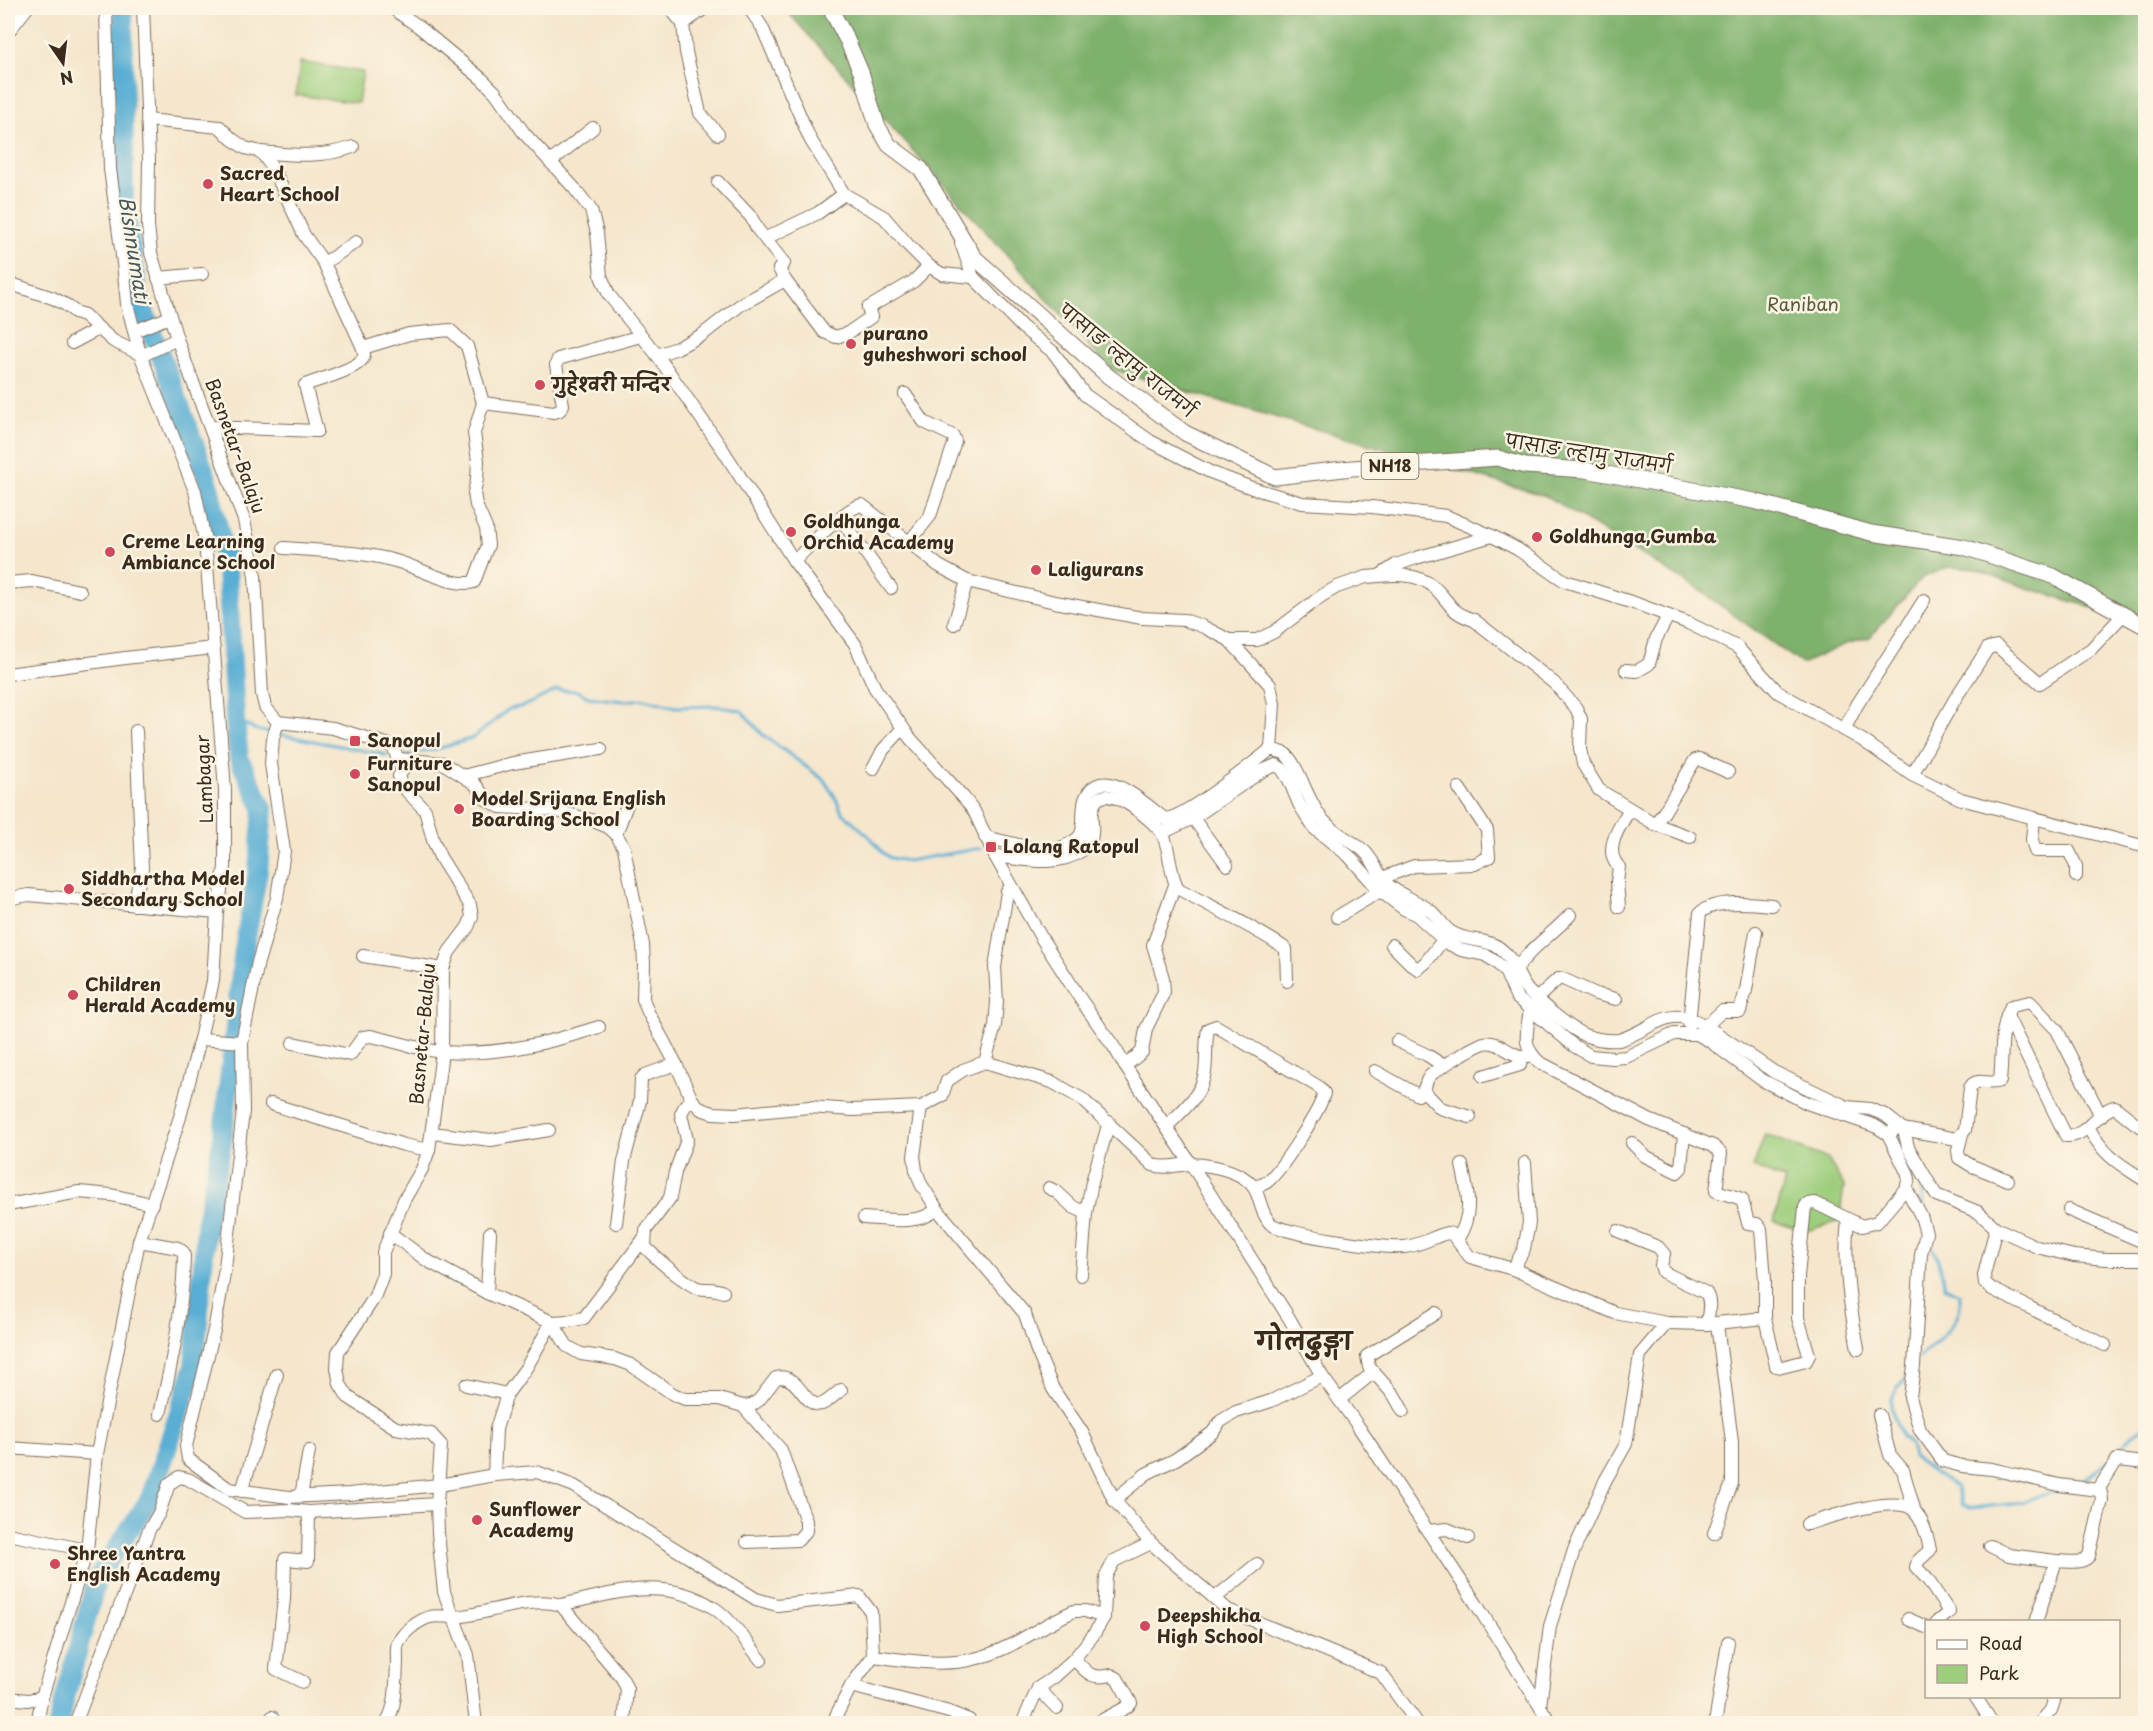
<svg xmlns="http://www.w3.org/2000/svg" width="2153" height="1731" font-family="'Playpen Sans','Playpen Sans Deva',sans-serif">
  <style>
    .green { fill: #9dce7d; stroke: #6c7c4e; stroke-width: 1.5 }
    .forest { fill: #7eb16c; stroke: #5c6e45; stroke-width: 1.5 }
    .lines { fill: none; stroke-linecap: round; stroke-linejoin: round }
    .stream { stroke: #58aed4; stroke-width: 3 }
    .river { stroke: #58aed4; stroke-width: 20 }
    .minor-casing { stroke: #7c6c5b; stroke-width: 14 }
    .major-casing { stroke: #7c6c5b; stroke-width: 17 }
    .minor { stroke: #fff; stroke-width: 12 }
    .major { stroke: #fff; stroke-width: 15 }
    .poi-dot { fill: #d1495b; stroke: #fcf5e5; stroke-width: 2 }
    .labels { text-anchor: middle; stroke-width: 5; stroke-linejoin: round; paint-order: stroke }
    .shield { fill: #fcf5e5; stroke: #75675a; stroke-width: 1.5 }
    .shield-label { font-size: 16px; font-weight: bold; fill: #3b2a1e }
    .poi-label { font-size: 18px; font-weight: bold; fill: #3b2a1e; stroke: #fcf5e5; text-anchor: start }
    .park-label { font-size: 18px; fill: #585b3a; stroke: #fcf5e5 }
    .street-label { font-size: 18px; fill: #3b2a1e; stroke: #fcf5e5 }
    .water-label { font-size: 20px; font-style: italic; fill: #45585e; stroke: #fcf5e5 }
    .district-label { font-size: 24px; font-weight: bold; fill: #3b2a1e; stroke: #fcf5e5 }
  </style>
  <rect width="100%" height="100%" fill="#fcf5e5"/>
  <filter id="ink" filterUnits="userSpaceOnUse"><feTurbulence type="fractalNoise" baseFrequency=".0167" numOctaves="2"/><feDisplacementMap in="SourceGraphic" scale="12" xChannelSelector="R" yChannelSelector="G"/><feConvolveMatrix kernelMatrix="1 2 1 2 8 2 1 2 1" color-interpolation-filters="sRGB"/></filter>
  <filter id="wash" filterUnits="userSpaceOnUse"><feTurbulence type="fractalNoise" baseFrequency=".008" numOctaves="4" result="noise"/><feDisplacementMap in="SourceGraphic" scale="24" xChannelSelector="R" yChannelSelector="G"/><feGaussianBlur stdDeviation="1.35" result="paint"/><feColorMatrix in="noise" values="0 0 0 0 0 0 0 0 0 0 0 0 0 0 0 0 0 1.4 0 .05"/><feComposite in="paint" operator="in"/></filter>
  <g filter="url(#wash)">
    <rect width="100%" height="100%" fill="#f5e6cc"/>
    <g class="green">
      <path d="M300,62l63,10 -5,31 -62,-8z"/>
      <path d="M1765,1134l63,25 16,27 -5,35 -33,10 -32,-10 11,-41 -32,-13z"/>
    </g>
    <path class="forest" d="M784,8h1361v623l-18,-13 -103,-31 -49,-18 -27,-2 -26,11 -52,59 -27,8 -41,19 -106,-76 -150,-92 -436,-127z"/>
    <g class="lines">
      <g class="stream">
        <path d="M235,719l21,11 15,3"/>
        <path d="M277,734l110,21"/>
        <path d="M407,755l37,-8 29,-9 36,-29 15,-3 33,-16 21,1 10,6 35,4 21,-2 32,8 41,-1 25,5 20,23 62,46 11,17 7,15 30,27 10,13 8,6 18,3 73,-13"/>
        <path d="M1258,767l10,-7 11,-2 9,8"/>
        <path d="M1458,942l40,12"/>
        <path d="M1577,1041l35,8 19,-7"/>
        <path d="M1895,1133l8,12"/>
        <path d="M1920,1177l4,35"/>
        <path d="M1919,1358c17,-16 48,-38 40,-64l-14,-7 -5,-21 -11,-27"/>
        <path d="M1908,1373l-17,26v9l10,27 9,10 3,12 22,17 21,12 6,18 8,4 52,-5 13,-6 24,-6"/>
        <path d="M2079,1483l30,-22 23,-26 14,-10"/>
      </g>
      <path class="river" d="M58,1724l39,-146 53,-79 44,-131 13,-150 15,-75 22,-194 14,-78 5,-63 -24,-50 -4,-39 -8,-151 -19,-87 -70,-186 -14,-92 -1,-195"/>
    </g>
  </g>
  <g filter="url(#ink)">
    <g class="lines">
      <defs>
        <g id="minor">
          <path d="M143,8l6,151 -1,67 3,27 26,86 67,181 11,56 7,118 3,13 13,15 55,6 60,18 9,25 -3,5 4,11 22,23 8,30 7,17 30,48 2,12 -4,10 -19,25 -6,17 -1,83 -13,98 -7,19 -18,31 -21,52v22l-9,24 -36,54 -1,16 3,16 8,13 48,31 35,6 10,11 -4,59 1,29 6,59 24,63 8,69"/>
          <path d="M392,8l26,18 64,53 14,14 28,40 51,56 16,21 6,23 4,43 8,19 48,60 66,95 71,111 61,83 20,44 35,50 54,60 10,13 21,45 47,83 39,61 35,50 9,16 66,98 98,154 33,58 36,50 117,176 76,122"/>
          <path d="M670,8l13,16"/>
          <path d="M705,8l-22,16 3,28 14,61 18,21"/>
          <path d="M749,8l13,19 48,112 34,55 40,23 24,28 21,21 13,8 31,3"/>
          <path d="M8,32l19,-24"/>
          <path d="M147,120l73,7 12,12 13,9 16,4 13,18 30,65 20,28 39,85c1,3 2,6 0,10 -5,11 -45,22 -58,27l12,46 -106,-4"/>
          <path d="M261,152c32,3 61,6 92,-5"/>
          <path d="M550,162l43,-34"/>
          <path d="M718,182l33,35 7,13 26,33 -5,6 6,11"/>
          <path d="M766,238l52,-25 26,-19"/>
          <path d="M961,243l12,34 49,50 31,25 32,43 65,46 60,31 42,16 50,15 70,4 74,9 46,20 25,13 48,32 72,23 51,19 49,24 41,45 84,48 50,35 49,24 185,48"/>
          <path d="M324,263l32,-21"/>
          <path d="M158,278l44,-4"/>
          <path d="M8,283l45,15 13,7 9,7 9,3 29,26 27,13"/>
          <path d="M134,331l36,-14"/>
          <path d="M72,343l26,-14"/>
          <path d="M363,348l46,-14 41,-4 17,16 16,57 71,9 6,-2 3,-5 -7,-40 2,-6 83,-23"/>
          <path d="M657,355l20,-7 25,-13 37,-29 46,-26 39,52 12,5 12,-4 23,-16 -3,-9 46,-27 15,-15"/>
          <path d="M141,356l36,-17"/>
          <path d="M905,394l19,28 29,14 2,5 -25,75 -20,25"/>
          <path d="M840,518l51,70"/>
          <path d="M284,548c39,3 78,3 115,14 20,6 55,26 75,20l14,-37 -2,-17 -10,-23 -2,-12 3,-14 1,-18 -4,-28 9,-30"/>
          <path d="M794,561c14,-13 51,-54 68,-56l77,61 28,15 88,21 87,16 42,2 20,7 25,13 41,45 4,19 -3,45c-19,15 -87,69 -106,70 -17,-12 -62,-58 -79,-22 -5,10 -1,29 -5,37 -6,10 -23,15 -33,18l-63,-15"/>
          <path d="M1379,576c19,-2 40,-2 55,11 17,16 15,25 40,33l80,63 22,25 5,11 -1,30 3,15 16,26 56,34 35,13"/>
          <path d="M8,583l24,-2 48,10"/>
          <path d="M954,624l13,-43"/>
          <path d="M1229,640h28l17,-8 49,-37 14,-8 29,-10 13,-1 17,-11 20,-7 76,-22"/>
          <path d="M1626,670l11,1 12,-7 7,-25 12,-23"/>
          <path d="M8,674l117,-16 88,-10"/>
          <path d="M1844,730l13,-25 67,-105"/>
          <path d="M1271,749c3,2 9,2 13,4 14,9 24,51 39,67 13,14 26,19 40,30 10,8 14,23 23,33 13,13 33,18 46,29 7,6 11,15 19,20 14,10 33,6 47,15 18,13 17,26 28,41 8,11 48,44 61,48 9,3 22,5 32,4 36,-11 47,-37 87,-14l16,-15h18l6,-21 10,-58"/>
          <path d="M399,759l44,4 32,21 11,15 14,8 53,3 38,10 17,7 8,7 8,14 19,97 1,19 -1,35 5,13 28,52 16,36 9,9 12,4 22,1 74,-7 44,3 68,-3 21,-11 5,-15 16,-11 22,-8 67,20 30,17 71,66c13,4 24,0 36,-1 16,0 36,4 50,11 26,14 16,31 31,48 10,11 116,26 134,24 15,-1 29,-10 43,-14l5,1 18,23 43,12 102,44 52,10 40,1 58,-6v-38l-4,-51 -4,-5 -9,-1 -6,-24 -26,-8 5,-38 -8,-7 -64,-26 -110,-58c-19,-18 -11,-31 -9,-54"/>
          <path d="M873,769l10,-19 20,-22"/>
          <path d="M1912,775l43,-76 33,-51 9,-2 43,37 51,-34 33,-35"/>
          <path d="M463,776l50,-13 88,-14"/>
          <path d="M1193,818l34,47"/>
          <path d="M2034,819l-2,21 3,11h34l7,15v10"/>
          <path d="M1655,824l9,-12 31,-52 4,-1 29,13"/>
          <path d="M1162,833l31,-15 69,-47 14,-6 6,4 7,11 10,24 15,24 35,28 31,35 24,18 13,6 30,28 14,7 24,5 11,7 9,9 12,27 57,48 17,10 22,2 13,-1 48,-23h23l11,6 54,40 45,23 68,23 13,8 9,-6 60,11 8,-9 5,-42c6,-12 19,-2 30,-7 3,-27 -1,-50 11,-75l19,-4 27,28 44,86"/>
          <path d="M616,834l12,-32"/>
          <path d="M995,856c28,3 61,12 86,-5 22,-15 3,-34 15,-50 14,-18 56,19 65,31 10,14 8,46 18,57 36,20 74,37 107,60l1,32"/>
          <path d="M1382,878l32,-12 61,-2 14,-7 -2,-27 -28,-42"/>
          <path d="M8,899l20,-4 189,17"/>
          <path d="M134,905l8,-37 -6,-137"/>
          <path d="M1619,907l-2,-25 2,-15c-17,-17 1,-41 11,-58"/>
          <path d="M1337,917l43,-26"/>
          <path d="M1392,945l20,20 6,4 8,-7 17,-22"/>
          <path d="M363,956l80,13"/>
          <path d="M1517,968c14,-21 36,-34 53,-53"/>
          <path d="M1537,998l21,-19h5l33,15 20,5"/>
          <path d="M2007,1016l59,120c21,2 31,-26 49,-29l20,16 11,6"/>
          <path d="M1689,1024l11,-111c14,-14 54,-10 72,-8"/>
          <path d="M1706,1026l68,46 73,35 23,2 15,6 19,15 4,17 28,48 42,17 18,16 41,19 37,9 32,3h40"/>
          <path d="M200,1039l42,3 1,69 -18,157 -10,58 -29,120 2,13 41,30 60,8 60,-3 90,-9 55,-10 43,-3 37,14 182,113 21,6 82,-9 12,16 2,44 -22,30 -19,38"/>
          <path d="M1397,1041l30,14 17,11"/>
          <path d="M242,1042l16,-80 19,-64 7,-47 -13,-87 2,-26 5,-16"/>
          <path d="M293,1043l57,12 13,-18 8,-1c23,5 48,14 72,16 54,4 106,-9 156,-25"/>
          <path d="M985,1062l10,-36 2,-24 -2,-35 12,-75 4,-6"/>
          <path d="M1125,1066l17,-14 4,-23 18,-37 -1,-14 -10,-33 22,-60"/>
          <path d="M1375,1071l43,24c9,-4 6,-13 12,-19 6,-7 45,-30 54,-33 16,-4 29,17 44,13l1,-3"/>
          <path d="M1483,1076l37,-11 2,-8"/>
          <path d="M1424,1091l16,17 30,9"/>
          <path d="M692,1100l-7,6 -4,8 6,26 -12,32 -5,26 -24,32 -1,17c13,13 34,31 50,40 8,4 17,0 28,5"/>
          <path d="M271,1104l133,41 25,5"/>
          <path d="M921,1107l-7,49 2,14 5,14 16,25 88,105 11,34 17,41 29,43 32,68 37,43 77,67 153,63 37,51"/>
          <path d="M1167,1126c15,-15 35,-31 38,-54 2,-14 0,-29 3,-43l8,-3 103,61 5,6c-2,15 -43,77 -56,88 -3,3 -8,4 -13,6"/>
          <path d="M2088,1127c17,30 30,36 58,54"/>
          <path d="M432,1133l59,7 58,-10"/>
          <path d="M1962,1134l-4,16 1,8 13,8 36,14"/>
          <path d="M1632,1143l13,13 32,16 4,-4 3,-34"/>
          <path d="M1049,1188l8,4 16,15 13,6"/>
          <path d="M1906,1188l15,28 5,17 -5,21 -7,112 -4,31 10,33 23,31 19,5 30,3 67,16 39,5 3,3 1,7 -13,56c-8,9 -21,5 -33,5l-20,61"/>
          <path d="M8,1205l71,-13 32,3 41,9"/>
          <path d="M2069,1210l77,33"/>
          <path d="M864,1218c24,1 55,8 73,-9"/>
          <path d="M1848,1220c-5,42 2,86 10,129"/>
          <path d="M616,1223l8,-62 16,-60 1,-22 4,-4 31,-11"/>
          <path d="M1996,1228l-12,47 1,8 7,6 113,56"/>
          <path d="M1618,1231l40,16 6,7 -3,11 2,7 43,21c6,9 2,21 1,31"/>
          <path d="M390,1233l36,27 61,33 65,29 15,24 14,8 34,5 16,6 42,29 12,5h34l24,7 9,-1 7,-5 17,-22c24,-6 27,31 46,26 6,-2 13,-10 19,-14"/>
          <path d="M1457,1240c17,-26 11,-47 5,-75"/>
          <path d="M139,1241l39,7 5,4 1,4c-1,54 -12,106 -24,158"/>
          <path d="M1513,1269l11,-20 5,-26 -4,-60"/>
          <path d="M1081,1275l5,-62 6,-31 17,-60"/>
          <path d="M487,1293l3,-60"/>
          <path d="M1765,1318l11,48 6,1 24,-6 3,-6 -11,-37v-42l7,-69 2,-3 8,-1 47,23 15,-4 29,-34 3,-9 -2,-7 -19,-38"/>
          <path d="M466,1385l41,9"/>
          <path d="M1339,1400l35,-28"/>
          <path d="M743,1406l38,44 25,71v10l-8,9 -51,2"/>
          <path d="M1403,1411l-9,-16 -25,-28 -2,-11 69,-43"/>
          <path d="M1879,1415l11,40 13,15 11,39"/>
          <path d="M8,1448l89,6"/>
          <path d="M494,1475l2,-46 11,-35 19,-26 26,-46 17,-1 15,-3 61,-81"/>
          <path d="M2098,1490l19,-30 29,3"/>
          <path d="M242,1491l35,-117"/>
          <path d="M301,1496l8,-45"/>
          <path d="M1114,1500l32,-26 30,-15 36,-26 9,-12 15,-9 35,-11 51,-25"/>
          <path d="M1807,1524c23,-7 84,-28 104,-16 11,7 17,30 19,42l-12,11 -2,6 12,13 21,32 -12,10"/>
          <path d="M1428,1531l19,-2 21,9"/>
          <path d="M1714,1533l18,-50v-41l-15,-118"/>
          <path d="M8,1534l79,16"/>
          <path d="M1990,1546l19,9 47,6"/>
          <path d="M1215,1598l42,-34"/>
          <path d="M561,1605c53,-12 104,-30 153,3 15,9 35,37 47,52"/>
          <path d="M1908,1619l18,8"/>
          <path d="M873,1656c33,4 69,11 101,3 36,-8 67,-34 100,-48h11l19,6"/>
          <path d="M1074,1659c13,13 16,21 37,16l6,3 14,25 -4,4 -32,17"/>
          <path d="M303,1682l-27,-13 8,-70 1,-40 23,2 1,-49"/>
          <path d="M851,1686l98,26 20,8 1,4"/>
          <path d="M1038,1688l19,20"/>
          <path d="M1975,1696l18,28"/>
          <path d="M8,1698l20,2 14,-3"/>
          <path d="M1540,1706l10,-80 24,-76 31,-69 21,-37 14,-89 27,-32"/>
          <path d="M37,1724l5,-27 45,-147 10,-96 42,-213 41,-124 20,-78 13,-58 4,-69 8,-44v-79l-20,-248 -10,-50 -55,-137 -13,-50 -4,-41 -13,-94 -4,-161"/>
          <path d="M75,1724l74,-194 10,-17 10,-29 10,-7 9,2 57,33 44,-2 20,2 128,-8"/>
          <path d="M271,1724l1,-7"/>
          <path d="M386,1724c11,-18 10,-43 11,-63 0,-6 -1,-13 1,-18 5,-11 21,-23 32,-26 6,-2 15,0 23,0 34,-2 76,-22 108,-12l61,73 5,11 -3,35"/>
          <path d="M1022,1724l16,-36 15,-10 21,-19 20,-25 10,-17 2,-41 8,-15 37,-18"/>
          <path d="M1715,1724l13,-82"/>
          <path d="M2039,1724l12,-14 3,-9 -3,-5"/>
        </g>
        <path id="major" d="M830,8l17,32 14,32 16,53 12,20 32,24 53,88 134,119 77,57 90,44 77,-9 146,-10 27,8 60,4 169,31 117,32 93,14 89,29 93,51"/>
      </defs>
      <use href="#minor" class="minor-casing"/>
      <use href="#major" class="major-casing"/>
      <use href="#minor" class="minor"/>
      <use href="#major" class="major"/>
    </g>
  </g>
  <g class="poi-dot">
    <circle cx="208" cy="184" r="6"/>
    <circle cx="851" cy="344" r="6"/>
    <circle cx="540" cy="385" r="6"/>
    <circle cx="791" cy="532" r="6"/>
    <circle cx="1537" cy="537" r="6"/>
    <circle cx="110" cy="552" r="6"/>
    <circle cx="1036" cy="570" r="6"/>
    <rect x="349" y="735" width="12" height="12" rx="3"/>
    <circle cx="355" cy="774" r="6"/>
    <circle cx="459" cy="809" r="6"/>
    <rect x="985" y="841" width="12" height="12" rx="3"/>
    <circle cx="69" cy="889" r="6"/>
    <circle cx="73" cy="995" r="6"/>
    <circle cx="477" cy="1520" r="6"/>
    <circle cx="55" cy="1564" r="6"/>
    <circle cx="1145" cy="1626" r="6"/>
  </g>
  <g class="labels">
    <rect class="shield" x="1361.5" y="453" width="57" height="26" rx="4.5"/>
    <g class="shield-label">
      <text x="1390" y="472">NH18</text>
    </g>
    <g class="poi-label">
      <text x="220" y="180">Sacred<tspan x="220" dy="21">Heart School</tspan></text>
      <text x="863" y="340">purano<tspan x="863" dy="21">guheshwori school</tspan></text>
      <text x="552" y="391">गुहेश्वरी मन्दिर</text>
      <text x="803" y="528">Goldhunga<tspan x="803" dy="21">Orchid Academy</tspan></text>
      <text x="1549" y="543">Goldhunga,Gumba</text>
      <text x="122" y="548">Creme Learning<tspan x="122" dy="21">Ambiance School</tspan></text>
      <text x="1048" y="576">Laligurans</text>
      <text x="367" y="747">Sanopul</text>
      <text x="367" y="770">Furniture<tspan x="367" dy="21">Sanopul</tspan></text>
      <text x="471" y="805">Model Srijana English<tspan x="471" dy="21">Boarding School</tspan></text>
      <text x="1003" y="853">Lolang Ratopul</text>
      <text x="81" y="885">Siddhartha Model<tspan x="81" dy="21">Secondary School</tspan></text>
      <text x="85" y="991">Children<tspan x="85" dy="21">Herald Academy</tspan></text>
      <text x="489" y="1516">Sunflower<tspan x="489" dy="21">Academy</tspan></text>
      <text x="67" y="1560">Shree Yantra<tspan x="67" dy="21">English Academy</tspan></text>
      <text x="1157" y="1622">Deepshikha<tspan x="1157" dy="21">High School</tspan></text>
    </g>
    <g class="park-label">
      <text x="1803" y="311">Raniban</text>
    </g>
    <g class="street-label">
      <text transform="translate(1127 361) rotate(39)" y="6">पासाङ ल्हामु राजमर्ग</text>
      <text transform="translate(235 446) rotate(70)" y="6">Basnetar-Balaju</text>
      <text transform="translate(1589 454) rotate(9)" y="6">पासाङ ल्हामु राजमर्ग</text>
      <text transform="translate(205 779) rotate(-93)" y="6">Lambagar</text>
      <text transform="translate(423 1034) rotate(-85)" y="6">Basnetar-Balaju</text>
    </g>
    <g class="water-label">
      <text transform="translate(134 250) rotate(81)" y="7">Bishnumati</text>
    </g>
    <g class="district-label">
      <text x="1304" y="1350">गोलढुङ्गा</text>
    </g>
  </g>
  <rect width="2153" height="1731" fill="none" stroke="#fcf5e5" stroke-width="30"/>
  <rect x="1925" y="1620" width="195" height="78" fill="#fcf5e5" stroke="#afa495" stroke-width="1.5"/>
  <rect x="1937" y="1640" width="30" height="9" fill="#ffffff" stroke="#afa495" stroke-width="1.5"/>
  <text x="1979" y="1650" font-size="18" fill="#3b2a1e">Road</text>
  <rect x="1937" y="1665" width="30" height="18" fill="#9dce7d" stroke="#afa495" stroke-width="1.5"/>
  <text x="1979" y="1680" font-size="18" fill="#3b2a1e">Park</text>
  <g transform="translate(63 63) rotate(166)" stroke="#fcf5e5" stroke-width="4.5" paint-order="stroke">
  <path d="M0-4.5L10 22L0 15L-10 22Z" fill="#3b2a1e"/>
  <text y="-9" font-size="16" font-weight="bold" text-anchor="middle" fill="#3b2a1e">N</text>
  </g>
</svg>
